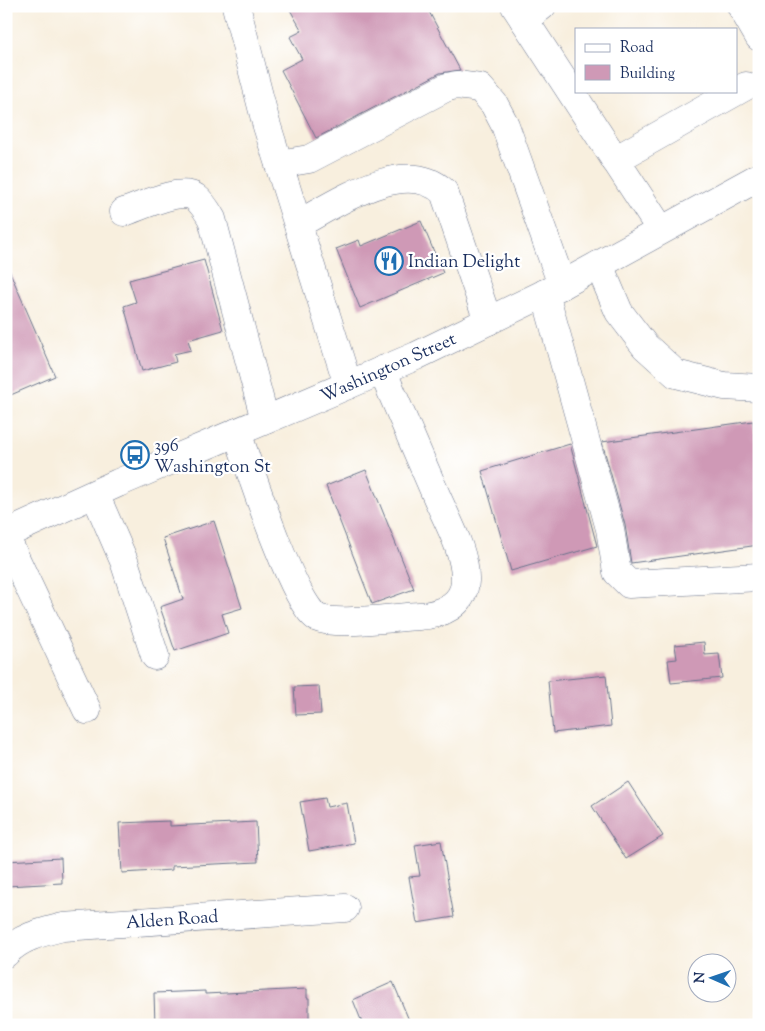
<svg xmlns="http://www.w3.org/2000/svg" width="765" height="1031" font-family="'Sorts Mill Goudy',serif">
  <style>
    .building { fill: #cf99b6 }
    .lines { fill: none; stroke-linecap: round; stroke-linejoin: round }
    .minor-casing { stroke: #68728b; stroke-width: 29 }
    .major-casing { stroke: #68728b; stroke-width: 29 }
    .minor { stroke: #fff; stroke-width: 28 }
    .major { stroke: #fff; stroke-width: 28 }
    .labels { text-anchor: middle; stroke-width: 4.5; stroke-linejoin: round; paint-order: stroke }
    .poi-label { font-size: 18px; fill: #1b2f5e; stroke: #fff; text-anchor: start }
    .street-label { font-size: 18px; fill: #1b2f5e; stroke: #fff }
  </style>
  <rect width="100%" height="100%" fill="#fff"/>
  <filter id="ink" filterUnits="userSpaceOnUse"><feTurbulence type="fractalNoise" baseFrequency=".02" numOctaves="2"/><feDisplacementMap in="SourceGraphic" scale="10" xChannelSelector="R" yChannelSelector="G"/><feConvolveMatrix kernelMatrix="1 2 1 2 8 2 1 2 1" color-interpolation-filters="sRGB"/></filter>
  <filter id="wash" filterUnits="userSpaceOnUse"><feTurbulence type="fractalNoise" baseFrequency=".0096" numOctaves="4" result="noise"/><feDisplacementMap in="SourceGraphic" scale="20" xChannelSelector="R" yChannelSelector="G"/><feGaussianBlur stdDeviation="1.12" result="paint"/><feColorMatrix in="noise" values="0 0 0 0 0 0 0 0 0 0 0 0 0 0 0 0 0 1.4 0 .05"/><feComposite in="paint" operator="in"/></filter>
  <g filter="url(#wash)">
    <rect width="100%" height="100%" fill="#f8efde"/>
    <g id="blocks">
      <g class="building">
        <path d="M288,6h138l34,64 -20,3 -124,65 -35,-68 21,-11 -12,-22 12,-6z"/>
        <path d="M421,221l22,52 -83,35 -24,-59 23,-9 2,6z"/>
        <path d="M204,260l19,70 -35,10 3,10 -17,4 2,8 -34,9 -18,-65 12,-4 -7,-22z"/>
        <path d="M6,263l49,113 -49,21z"/>
        <path d="M753,421l6,41v83l-128,18 -6,-38 -23,-83z"/>
        <path d="M570,444l27,102 -86,25 -29,-100z"/>
        <path d="M366,470l48,119 -42,15 -46,-118z"/>
        <path d="M214,521l28,87 -20,6 6,19 -53,18 -15,-44 23,-8 -20,-61z"/>
        <path d="M704,642l1,13 14,-1 3,24 -51,5 -3,-23 9,-1 -2,-14z"/>
        <path d="M606,675l5,51 -58,7 -5,-52z"/>
        <path d="M319,686l2,28 -25,1 -2,-28z"/>
        <path d="M628,782l35,54 -37,23 -34,-53z"/>
        <path d="M325,798l2,9 20,-4 7,40 -45,8 -9,-49z"/>
        <path d="M170,821v5l86,-4 2,40 -86,4v4l-50,3 -3,-50z"/>
        <path d="M441,841l13,76 -37,6 -8,-46 11,-1 -5,-31z"/>
        <path d="M61,858l1,25 -56,3v-25z"/>
        <path d="M393,982l18,43h-48l-10,-25z"/>
        <path d="M307,989v9h2v27h-154l-1,-32 51,-2v3z"/>
      </g>
    </g>
  </g>
  <g filter="url(#ink)">
    <use href="#blocks" fill-opacity="0" stroke="#68728b" stroke-width="1"/>
    <g class="lines">
      <defs>
        <g id="minor">
          <path d="M236,6l30,117 82,262"/>
          <path d="M515,6l146,224"/>
          <path d="M741,6l18,31"/>
          <path d="M524,20l18,-14"/>
          <path d="M615,160l131,-74"/>
          <path d="M279,164l30,-5 138,-72 10,-2 23,3 14,16 11,21 57,160"/>
          <path d="M124,212c16,-5 55,-25 71,-15 7,5 13,15 17,22l53,201"/>
          <path d="M298,224c38,-20 107,-69 146,-32l44,129"/>
          <path d="M599,265l20,47 26,34 31,28 48,12 35,2"/>
          <path d="M545,293l65,236 7,43 12,12 130,-7"/>
          <path d="M237,432c11,32 57,175 81,186 18,8 79,-1 101,-2 22,-1 45,-11 46,-35 1,-29 -18,-60 -29,-86 -18,-41 -36,-83 -54,-125"/>
          <path d="M95,494l29,67 31,95"/>
          <path d="M6,538l81,172"/>
          <path d="M6,953c14,-16 37,-21 57,-26l282,-19"/>
        </g>
        <path id="major" d="M6,534l112,-51 298,-127 146,-71 197,-108"/>
      </defs>
      <use href="#minor" class="minor-casing"/>
      <use href="#major" class="major-casing"/>
      <use href="#minor" class="minor"/>
      <use href="#major" class="major"/>
    </g>
  </g>
  <defs>
    <symbol id="restaurant-ring" viewBox="-11 -11 22 22"><circle r="9.5" fill="#fff" stroke="#1f6fb2" stroke-width="1.5"/><path d="M-5-6h1v4h1v-4h1v4h1v-4h1v5L-1.5 .5V6h-2V.5L-5-1ZM5-6V6H3V1.5H1.5Q1.5-4 5-6Z" fill="#1f6fb2"/></symbol>
    <symbol id="bus-ring" viewBox="-11 -11 22 22"><circle r="9.5" fill="#fff" stroke="#1f6fb2" stroke-width="1.5"/><path d="M-5-6H5V4H4V6H2V4H-2V6H-4V4H-5ZM-3.5-4V0h7V-4ZM-3.5 1.2v1.5H-2V1.2ZM2 1.2v1.5H3.5V1.2Z" fill="#1f6fb2"/></symbol>
  </defs>
  <g fill-rule="evenodd">
    <use href="#restaurant-ring" x="373" y="245" width="32" height="32"/>
    <use href="#bus-ring" x="119" y="439" width="32" height="32"/>
  </g>
  <g class="labels">
    <g class="poi-label">
      <text x="408" y="267">Indian Delight</text>
      <text x="154" y="451">396<tspan x="154" dy="21">Washington St</tspan></text>
    </g>
    <g class="street-label">
      <text transform="translate(388 367) rotate(-24)" y="6">Washington Street</text>
      <text transform="translate(172 919) rotate(-4)" y="6">Alden Road</text>
    </g>
  </g>
  <rect width="765" height="1031" fill="none" stroke="#fff" stroke-width="25"/>
  <rect x="575" y="28" width="162" height="65" fill="#ffffff" stroke="#a4acbf"/>
  <rect x="585" y="44" width="25" height="8" fill="#ffffff" stroke="#a4acbf"/>
  <text x="620" y="52" font-size="15" fill="#1b2f5e">Road</text>
  <rect x="585" y="65" width="25" height="15" fill="#cf99b6" stroke="#a4acbf"/>
  <text x="620" y="78" font-size="15" fill="#1b2f5e">Building</text>
  <g transform="translate(712 978) rotate(272)"><circle r="24" fill="#ffffff" stroke="#a4acbf"/>
  <path d="M0-4L9 19L0 12L-9 19Z" fill="#1f6fb2"/>
  <text y="-8" font-size="14" font-weight="bold" text-anchor="middle" fill="#1b2f5e">N</text>
  </g>
</svg>
